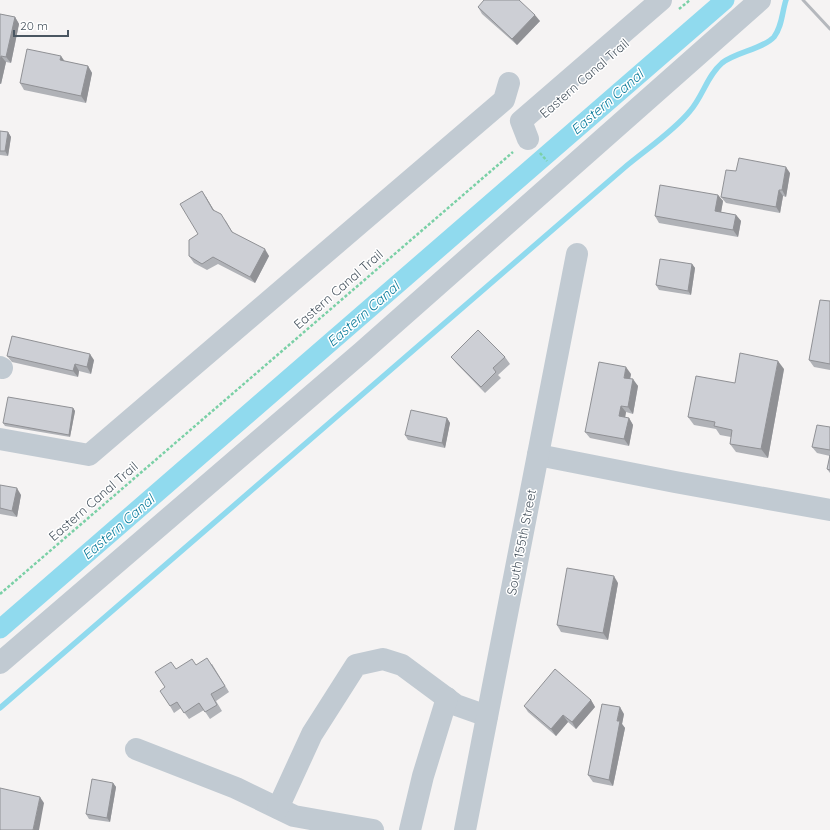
<svg xmlns="http://www.w3.org/2000/svg" width="830" height="830" font-family="Quicksand,sans-serif">
  <style>
    .lines { fill: none; stroke-linecap: round; stroke-linejoin: round }
    .stream { stroke: #90daee; stroke-width: 5.5 }
    .canal { stroke: #90daee; stroke-width: 19 }
    .path { stroke: #7ad0a6; stroke-width: 2.5; stroke-dasharray: 3 2; stroke-linecap: butt }
    .minor { stroke: #c1cad2; stroke-width: 22 }
    .rail { stroke: #b5b8bd; stroke-width: 3 }
    .wall { fill: #b0b2b7 }
    .shaded-wall { fill: #909195 }
    .building { fill: #cdcfd5; stroke: #909195 }
    .labels { text-anchor: middle; stroke-width: 3; stroke-linejoin: round; paint-order: stroke }
    .street-label { font-size: 13px; fill: #4a5661; stroke: #fff }
    .water-label { font-size: 14px; font-style: italic; fill: #0c7c9b; stroke: #fff }
  </style>
  <rect width="100%" height="100%" fill="#f5f3f3"/>
  <g class="lines">
    <path class="stream" d="M0,708l624,-540c20,-17 50,-37 66,-57 13,-15 17,-35 32,-48 14,-11 41,-14 52,-26 8,-10 8,-25 12,-37"/>
    <path class="canal" d="M0,629l725,-629"/>
    <g class="path">
      <path d="M679,9l11,-9"/>
      <path d="M540,153l7,8"/>
      <path d="M0,594l513,-442"/>
    </g>
    <g class="minor">
      <path d="M528,139l-7,-18 140,-121"/>
      <path d="M0,367l2,1"/>
      <path d="M0,439l89,16 415,-355 5,-17"/>
      <path d="M538,455l137,27 155,28"/>
      <path d="M0,663l362,-311 398,-352"/>
      <path d="M136,749l100,39 58,28 79,14"/>
      <path d="M278,808l34,-74 44,-69 27,-6 19,6 54,40 31,11"/>
      <path d="M410,830l13,-54 24,-78"/>
      <path d="M465,830l112,-576"/>
    </g>
    <path class="rail" d="M803,0l27,29"/>
  </g>
  <g class="wall">
    <path d="M478,7l62,14 -23,24 -35,-31z"/>
    <path d="M0,14l15,3 4,7 -8,39 -5,-1 -5,22h-1z"/>
    <path d="M64,61l24,5 4,7 -6,30 -62,-13 -4,-7z"/>
    <path d="M0,131l8,1 3,5 -3,19 -8,-1z"/>
    <path d="M736,171l54,2 -4,24 -3,-1 -3,17 -54,-10 -5,-6z"/>
    <path d="M718,195l5,6 -2,11 15,3 5,6 -3,16 -79,-14 -4,-7z"/>
    <path d="M206,197l8,14 12,10 7,12 36,23 -14,27 -37,-19 -11,6 -13,-7 -5,-7 9,-22z"/>
    <path d="M692,264l3,4 -4,27 -32,-5 -3,-5z"/>
    <path d="M830,301v69l-16,-3 -5,-7z"/>
    <path d="M7,356l87,4 -3,14 -12,-3 -1,6 -66,-15z"/>
    <path d="M451,357h54l5,7 -12,11 3,3 -16,15 -29,-30z"/>
    <path d="M784,369l-16,89 -32,-6 -6,-8 1,-7 -11,-2 -4,-6 -22,-4 -6,-8z"/>
    <path d="M631,374l-1,5 8,7 -5,28 -7,-2 -1,6h4l4,7 -4,21 -39,-8 -5,-6z"/>
    <path d="M73,408l2,3 -5,26 -65,-11 -2,-3z"/>
    <path d="M447,418l3,5 -5,25 -37,-8 -3,-5z"/>
    <path d="M830,427v46l-3,-4 3,-13 -13,-3 -5,-6z"/>
    <path d="M0,485l21,10 -4,22 -17,-3z"/>
    <path d="M618,583l-10,57 -47,-8 -4,-7z"/>
    <path d="M212,664l17,28 -13,9 6,10 -12,8 -6,-9 -15,9 -8,-11 -7,5 -4,-7 -5,-19 31,-22z"/>
    <path d="M591,700l4,7 -19,22 -8,-7 -12,14 -28,-24 -4,-6z"/>
    <path d="M624,714l-2,10 3,4 -12,58 -20,-4 -5,-7z"/>
    <path d="M113,783l3,4 -6,35 -21,-3 -3,-5z"/>
  </g>
  <g class="shaded-wall">
    <path d="M535,15l5,6 -23,24 -5,-6z"/>
    <path d="M15,17l4,7 -8,39 -5,-6z"/>
    <path d="M1,56l5,6 -5,22 -1,-1v-22z"/>
    <path d="M61,56l5,7 -6,-3z"/>
    <path d="M88,66l4,7 -6,30 -5,-7z"/>
    <path d="M8,132l3,5 -3,19 -3,-5z"/>
    <path d="M786,167l4,6 -4,24 -4,-7z"/>
    <path d="M779,190l4,6 -3,17 -4,-6z"/>
    <path d="M202,191l4,6 12,20 -5,-7z"/>
    <path d="M718,195l5,6 -3,17 -5,-7z"/>
    <path d="M736,215l5,6 -3,16 -5,-7z"/>
    <path d="M265,249l4,7 -14,27 -5,-6z"/>
    <path d="M692,264l3,4 -4,27 -3,-4z"/>
    <path d="M90,354l4,6 -3,14 -4,-7z"/>
    <path d="M778,361l6,8 -16,89 -7,-9z"/>
    <path d="M75,364l4,7 -1,6 -5,-6z"/>
    <path d="M626,367l5,7 -2,10 -5,-6z"/>
    <path d="M633,379l5,7 -5,28 -5,-7z"/>
    <path d="M621,406l5,6 -2,11 -5,-7z"/>
    <path d="M73,408l2,3 -5,26 -1,-2z"/>
    <path d="M447,418l3,5 -5,25 -3,-5z"/>
    <path d="M629,418l4,7 -4,21 -5,-7z"/>
    <path d="M17,488l4,7 -4,22 -5,-6z"/>
    <path d="M614,576l4,7 -10,57 -5,-7z"/>
    <path d="M591,700l4,7 -19,22 -4,-7z"/>
    <path d="M620,707l4,7 -2,10 3,4 -12,58 -4,-6 8,-59z"/>
    <path d="M563,715l5,7 -12,14 -5,-7z"/>
    <path d="M113,783l3,4 -6,35 -3,-4z"/>
    <path d="M40,797l4,6 -5,27h-6z"/>
  </g>
  <g class="building">
    <path d="M484,0h35l16,15 -23,24 -34,-32z"/>
    <path d="M0,14l15,3 -9,40 -5,-1 -1,5z"/>
    <path d="M27,49l34,7 -1,4 28,6 -7,30 -61,-13z"/>
    <path d="M0,131l8,1 -3,19h-5z"/>
    <path d="M739,158l47,9 -4,23h-3l-3,17 -55,-10 5,-27 10,1z"/>
    <path d="M660,185l58,10 -3,16 21,4 -3,15 -78,-14z"/>
    <path d="M202,191l11,19 8,4 11,18 33,17 -15,28 -37,-20 -11,7 -13,-8v-16l9,-6 -18,-30z"/>
    <path d="M660,259l32,5 -4,27 -32,-6z"/>
    <path d="M820,300l10,1v63l-21,-4z"/>
    <path d="M478,330l27,27 -12,11 3,4 -15,15 -30,-30z"/>
    <path d="M12,336l78,18 -3,13 -12,-3 -2,7 -66,-15z"/>
    <path d="M740,353l38,8 -17,88 -31,-5 2,-14 -18,-4 1,-4 -27,-5 8,-41 39,7z"/>
    <path d="M599,362l27,5 -2,11 9,1 -5,28 -7,-1 -2,10 10,2 -5,21 -39,-7z"/>
    <path d="M8,397l65,11 -4,27 -66,-12z"/>
    <path d="M411,410l36,8 -5,25 -37,-8z"/>
    <path d="M817,425l13,2v23l-18,-3z"/>
    <path d="M830,455v15l-3,-1z"/>
    <path d="M0,485l17,3 -5,23 -12,-3z"/>
    <path d="M567,568l47,8 -11,57 -46,-8z"/>
    <path d="M207,658l18,28 -14,8 6,11 -12,7 -6,-9 -15,10 -7,-11 -7,4 -10,-15 5,-4 -10,-15 16,-10 5,7 16,-10 4,6z"/>
    <path d="M555,669l36,31 -19,22 -9,-7 -12,14 -27,-23z"/>
    <path d="M602,704l18,3 -3,14h3l-11,59 -21,-5z"/>
    <path d="M92,779l21,4 -6,35 -21,-4z"/>
    <path d="M0,788l40,9 -7,33h-33z"/>
  </g>
  <g class="labels">
    <g class="street-label">
      <text transform="translate(584 78) rotate(-41)" y="5">Eastern Canal Trail</text>
      <text transform="translate(338 289) rotate(-41)" y="5">Eastern Canal Trail</text>
      <text transform="translate(93 501) rotate(-41)" y="5">Eastern Canal Trail</text>
      <text transform="translate(521 542) rotate(-79)" y="5">South 155th Street</text>
    </g>
    <g class="water-label">
      <text transform="translate(607 102) rotate(-41)" y="5">Eastern Canal</text>
      <text transform="translate(363 314) rotate(-41)" y="5">Eastern Canal</text>
      <text transform="translate(118 527) rotate(-41)" y="5">Eastern Canal</text>
    </g>
  </g>
  <path d="M14 30v6h54v-6" fill="none" stroke="#4a5661" stroke-width="2"/>
  <text x="20" y="30" font-size="12" fill="#4a5661" stroke="#ffffff" stroke-width="3" paint-order="stroke">20 m</text>
</svg>
